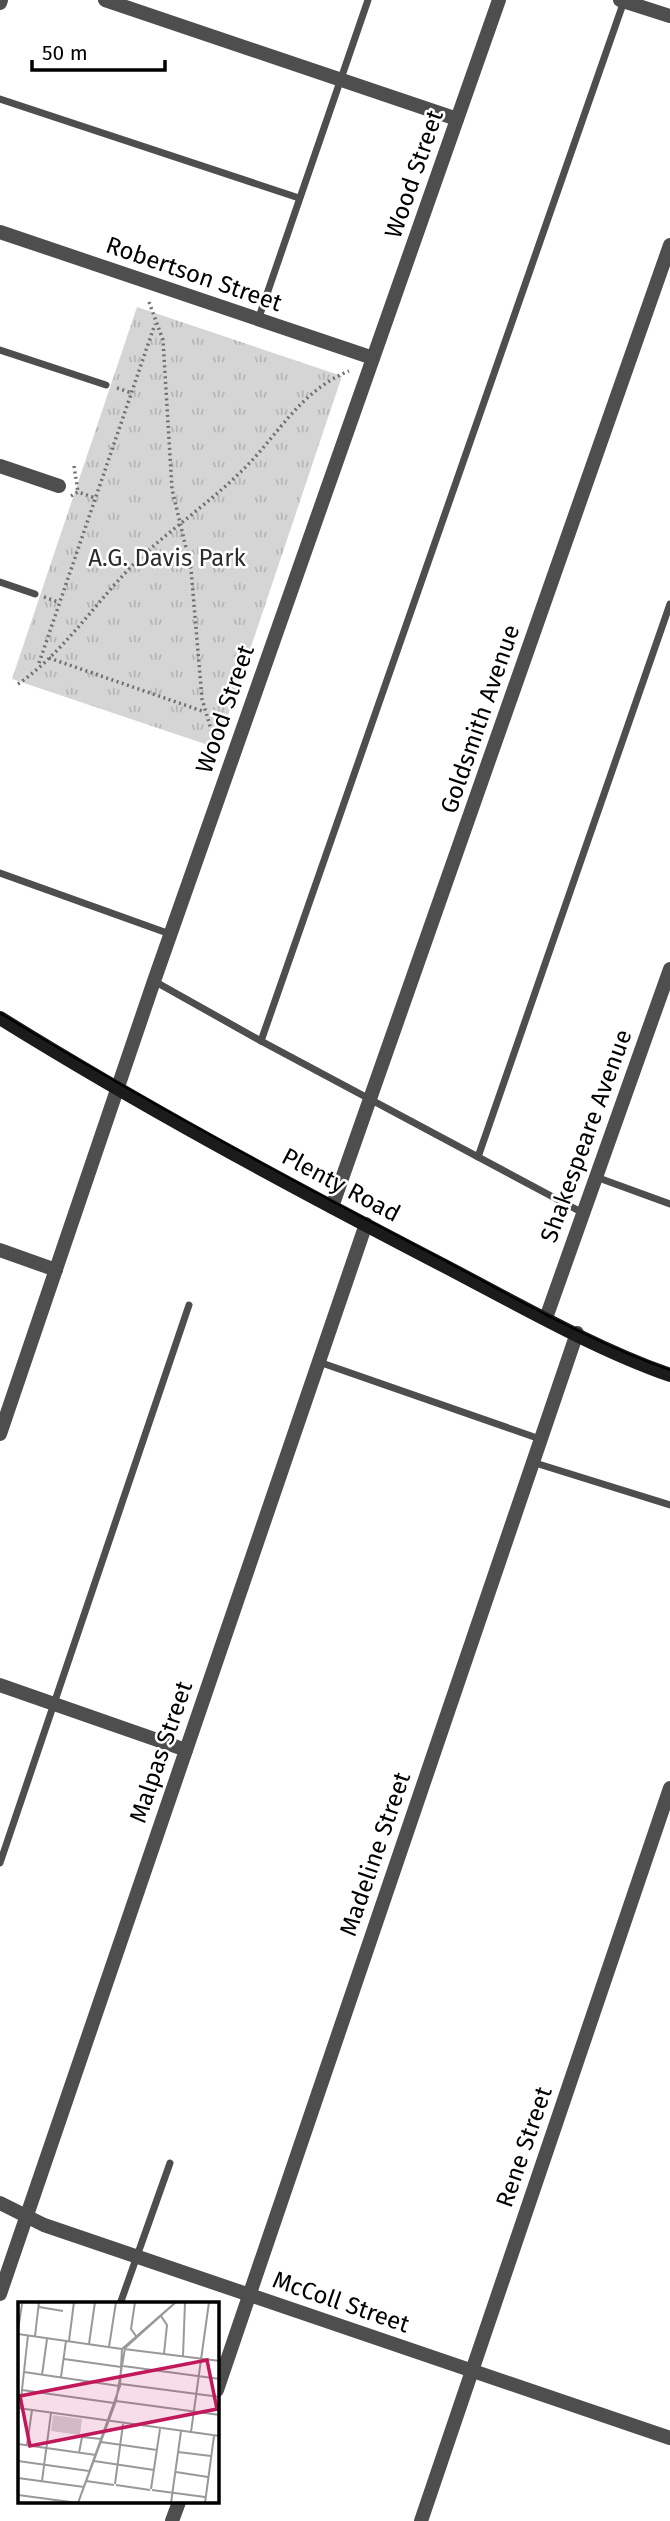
<svg xmlns="http://www.w3.org/2000/svg" width="670" height="2521" font-family="'Fira Sans',sans-serif">
  <style>
    .park { fill: url(#park-tufts) }
    .lines { fill: none; stroke-linecap: round; stroke-linejoin: round }
    .path { stroke: #707070; stroke-width: 3.5; stroke-dasharray: 2 3.5; stroke-linecap: butt }
    .service { stroke: #4e4e4e; stroke-width: 7 }
    .minor { stroke: #4e4e4e; stroke-width: 14 }
    .tertiary { stroke: #4e4e4e; stroke-width: 14 }
    .secondary { stroke: #1b1b1b; stroke-width: 14 }
    .tram { stroke: #000; stroke-width: 2 }
    .labels { text-anchor: middle; stroke-width: 5; stroke-linejoin: round; paint-order: stroke }
    .street-label { font-size: 24px; fill: #000; stroke: #fff }
    .park-label { font-size: 24px; fill: #2c2c2c; stroke: #fff }
    .inset-road { fill: none; stroke: #999; stroke-width: 2 }
    .view { fill: #c2185b; fill-opacity: 0.15; stroke: #c2185b; stroke-width: 3.5 }
    .inset-edge { fill: none; stroke: #000; stroke-width: 3.5 }
  </style>
  <defs>
    <pattern id="park-tufts" width="24" height="20" patternUnits="userSpaceOnUse" patternTransform="scale(1.75)"><rect width="24" height="20" fill="#d5d5d5"/><path d="M3 7l-1-3M5 7V3M7 7l1-3M15 17l-1-3M17 17v-4M19 17l1-3" fill="none" stroke="#b5b5b5"/></pattern>
  </defs>
  <rect width="100%" height="100%" fill="#fff"/>
  <path class="park" d="M137,307l205,69 -125,372 -205,-69z"/>
  <g class="lines">
    <g class="path">
      <path d="M149,302l14,38 9,149 19,80 11,130 14,47"/>
      <path d="M117,388l15,5"/>
      <path d="M74,466l4,26"/>
      <path d="M71,496l7,-4 17,6"/>
      <path d="M44,597l14,5"/>
      <path d="M49,658l156,54"/>
      <path d="M39,663l116,-339"/>
      <path d="M18,684c48,-33 80,-86 122,-126 38,-35 81,-63 116,-102 29,-33 51,-68 93,-85"/>
    </g>
    <g class="service">
      <path d="M0,99l299,99"/>
      <path d="M258,320l110,-320"/>
      <path d="M0,350l106,35"/>
      <path d="M0,582l35,12"/>
      <path d="M0,873l170,61"/>
      <path d="M154,981l107,60 322,172"/>
      <path d="M261,1041l363,-1040"/>
      <path d="M478,1157l192,-553"/>
      <path d="M596,1177l74,27"/>
      <path d="M319,1362l221,77"/>
      <path d="M532,1462l138,43"/>
      <path d="M0,1863l189,-558"/>
      <path d="M120,2304l50,-141"/>
    </g>
    <g class="minor">
      <path d="M105,0l352,119"/>
      <path d="M620,0l50,16"/>
      <path d="M0,3l1,-3"/>
      <path d="M0,232l373,126"/>
      <path d="M0,466l59,20"/>
      <path d="M332,1207l338,-962"/>
      <path d="M0,1250l56,20"/>
      <path d="M546,1318l124,-349"/>
      <path d="M0,1685l186,65"/>
      <path d="M0,2203l44,22 626,213"/>
      <path d="M0,2294l366,-1070"/>
      <path d="M217,2390l360,-1057"/>
      <path d="M172,2521l7,-19"/>
      <path d="M421,2521l249,-733"/>
    </g>
    <path class="tertiary" d="M0,1434l154,-453 345,-981"/>
    <path class="secondary" d="M0,1018c140,87 285,165 431,241 76,39 159,88 239,116"/>
    <path class="tram" d="M0,1013c142,87 288,166 436,243 74,39 156,87 234,114"/>
  </g>
  <g class="labels">
    <g class="street-label">
      <text transform="translate(414 174) rotate(-71)" y="8">Wood Street</text>
      <text transform="translate(194 274) rotate(19)" y="8">Robertson Street</text>
      <text transform="translate(225 709) rotate(-71)" y="8">Wood Street</text>
      <text transform="translate(480 719) rotate(-71)" y="8">Goldsmith Avenue</text>
      <text transform="translate(586 1136) rotate(-70)" y="8">Shakespeare Avenue</text>
      <text transform="translate(341 1185) rotate(28)" y="8">Plenty Road</text>
      <text transform="translate(161 1752) rotate(-71)" y="8">Malpas Street</text>
      <text transform="translate(375 1854) rotate(-71)" y="8">Madeline Street</text>
      <text transform="translate(524 2147) rotate(-71)" y="8">Rene Street</text>
      <text transform="translate(341 2302) rotate(19)" y="8">McColl Street</text>
    </g>
    <g class="park-label">
      <text x="167" y="566">A.G. Davis Park</text>
    </g>
  </g>
  <g transform="translate(18 2302)">
    <rect width="201" height="201" fill="#fff"/>
    <path d="M35,113l29,4 -2,16 -29,-4z" fill="#d5d5d5"/>
    <path class="inset-road" d="M117,0l-4,27 5,7M21,5l24,4M143,14l6,9 -3,29M0,28l4,-26M0,32l104,15M17,34l4,-34M51,39l5,-39M71,42l6,-42M91,45l7,-45M106,47l96,12M165,54l2,-54M46,57l57,8M105,64l97,13M6,70l95,14M24,73l5,-36M43,75l5,-36M103,82l99,13M4,88l92,13M98,99l104,14M0,106l202,28M2,106l8,-73M173,130l18,-130M83,140l56,8M0,142l78,11M9,143l5,-35M160,150l33,4M61,151l3,-16 20,2M0,159l71,10M76,159l60,9M158,170l32,5M0,176l66,9M24,179l9,-68M68,179l28,4M97,182l8,-60M98,183l34,5M133,187l9,-60M134,188l53,7M0,193l60,8M60,201l42,-117 2,-37 54,-47M60,201l38,-102 9,-53 51,-46M153,201l10,-72M187,201l9,-67"/>
    <path class="view" d="M189,58l10,49 -187,37 -10,-50z"/>
    <rect width="201" height="201" class="inset-edge"/>
  </g>
  <path d="M32 60v10h133v-10" fill="none" stroke="#000000" stroke-width="3.5"/>
  <text x="42" y="60" font-size="21" fill="#000000" stroke="#ffffff" stroke-width="5" paint-order="stroke">50 m</text>
</svg>
